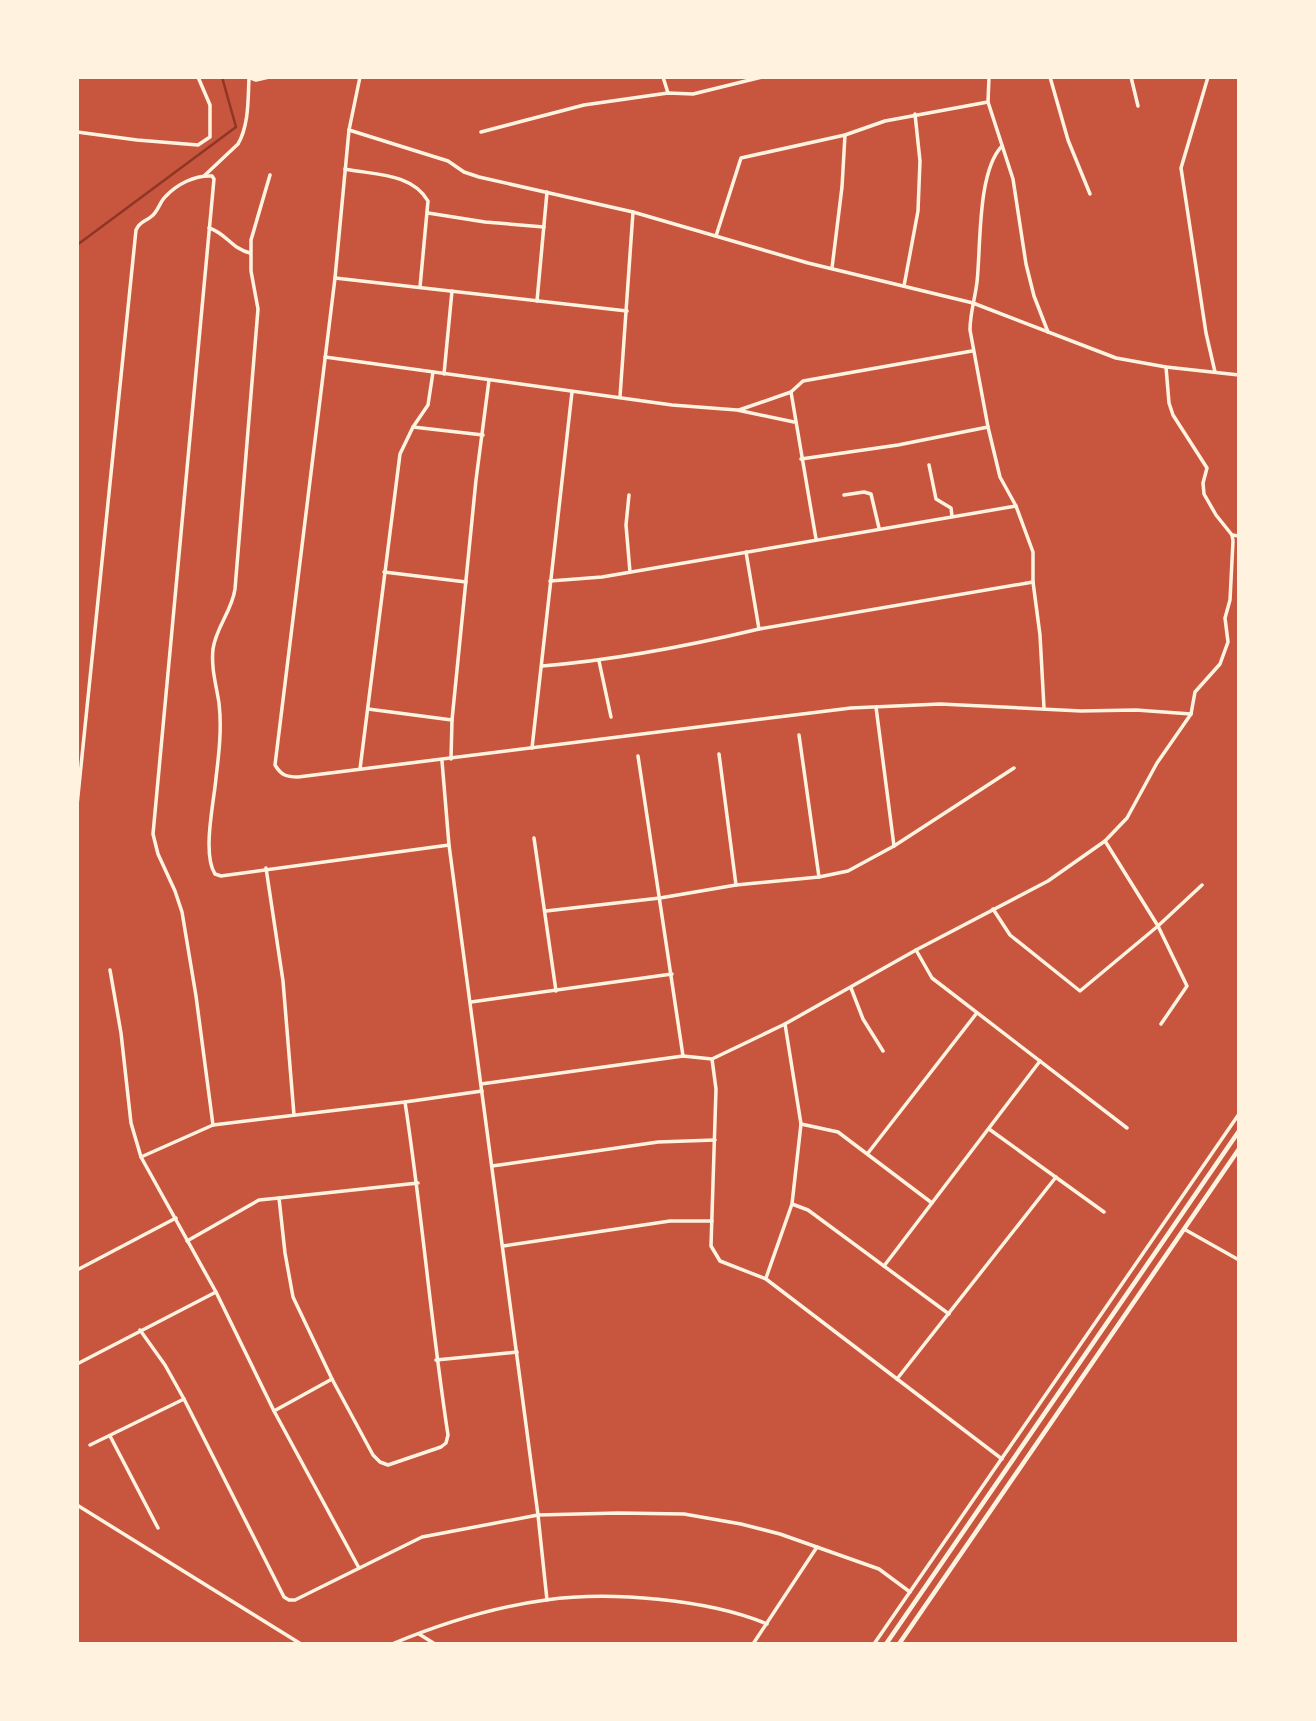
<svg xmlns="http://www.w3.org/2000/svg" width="1316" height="1721" font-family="'Sofia Sans Condensed',sans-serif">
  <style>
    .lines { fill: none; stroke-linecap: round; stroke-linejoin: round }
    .stream { stroke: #8f3625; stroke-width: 2.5 }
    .minor { stroke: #fff3e0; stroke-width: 3.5 }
    .tertiary { stroke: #fff3e0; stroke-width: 4.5 }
  </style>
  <rect width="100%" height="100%" fill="#c8553d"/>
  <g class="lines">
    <path class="stream" d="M77,245l159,-118 -14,-50"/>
    <g class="minor">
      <path d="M248,77l8,3 13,-3"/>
      <path d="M360,77l-11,53 -14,148 -60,487c6,10 11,12 23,12l553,-69 89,-4 141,7 55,-1 55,4"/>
      <path d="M663,77l5,16"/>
      <path d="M989,77l-1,25 25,77 13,85 8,32 14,36"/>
      <path d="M1050,77l18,63 22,54"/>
      <path d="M1131,77l7,29"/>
      <path d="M1208,77l-27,91 25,165 9,39"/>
      <path d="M349,130l99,31 16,11 15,5 154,35 175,51 165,40 143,55 50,9 73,8"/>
      <path d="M77,132l60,8 61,5 12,-8v-32l-12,-28"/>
      <path d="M481,132l103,-27 84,-12 25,1 69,-17"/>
      <path d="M1002,146c-25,26 -21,101 -25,136 -2,17 -7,31 -7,48l18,97 12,50 16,29 17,46v30l7,53 4,73"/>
      <path d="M345,169c30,6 67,4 83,32l-8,86"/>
      <path d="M270,175l-19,65v31l7,38 -23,280c-3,22 -19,38 -22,60 -2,19 3,35 6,54 3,25 0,50 -3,75 -2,24 -14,76 -1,96l6,2 228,-31"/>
      <path d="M204,176l34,-32c11,-19 10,-45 11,-66"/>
      <path d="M428,213l57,9 59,5"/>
      <path d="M209,228c17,5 23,21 41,25"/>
      <path d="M716,236l25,-78 104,-23 40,-14 103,-19"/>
      <path d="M832,268l10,-81 3,-52"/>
      <path d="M335,278l292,33"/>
      <path d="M904,286l14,-75 2,-50 -5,-47"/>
      <path d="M537,301l10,-109"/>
      <path d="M325,357l347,48 65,5 57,12"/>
      <path d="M444,374l8,-83"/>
      <path d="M791,392l25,147"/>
      <path d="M620,397l13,-185"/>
      <path d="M739,410l52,-18 12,-11 169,-30"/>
      <path d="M413,427l70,8"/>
      <path d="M801,459l97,-14 90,-18"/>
      <path d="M929,465l7,34 15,9 1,8"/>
      <path d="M629,495l-3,30 4,47"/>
      <path d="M844,495l20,-3 7,2 8,34"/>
      <path d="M1232,535l7,1"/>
      <path d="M746,552l13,77"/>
      <path d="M384,572l82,10"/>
      <path d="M550,581l52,-4 414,-71"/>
      <path d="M599,661l12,56"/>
      <path d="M542,666c73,-6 146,-20 217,-37l274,-47"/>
      <path d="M876,707l18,139"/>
      <path d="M368,709l84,11"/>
      <path d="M799,735l20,142"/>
      <path d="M532,748l40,-356"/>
      <path d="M719,754l17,131"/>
      <path d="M638,756l45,300"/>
      <path d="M451,759l1,-39 24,-240 13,-100"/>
      <path d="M442,761l7,84 89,670 9,85"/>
      <path d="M360,769l40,-315 13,-27 15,-22 5,-33"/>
      <path d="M77,805l59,-575c4,-9 9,-8 16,-14 6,-5 8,-14 13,-19 12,-13 30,-22 47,-21l2,3 -61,655 5,20 17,37 7,21 14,84 17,129"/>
      <path d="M534,838l22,153"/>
      <path d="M1105,841l53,85 29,60 -26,38"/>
      <path d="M266,868l17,113 11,134"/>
      <path d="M993,909l17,26 70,56 78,-65 44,-41"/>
      <path d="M546,911l114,-13 76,-13 83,-8 29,-6 46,-25 120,-78"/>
      <path d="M916,950l16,28 195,150"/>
      <path d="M110,970l11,63 10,90 10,34 75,135 58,119 85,157"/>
      <path d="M851,988l12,31 20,32"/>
      <path d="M471,1002l201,-28"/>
      <path d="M712,1059l4,30 -5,157 9,15 46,18 236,180"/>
      <path d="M481,1084l202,-28 29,3 73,-35 131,-74 132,-69 57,-40 22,-23 30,-55 34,-49 4,-22 25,-28 8,-22 -3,-24 5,-18 3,-59 -1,-6 -16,-20 -12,-21 -1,-11 4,-15 -34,-53 -4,-12 -3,-36"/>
      <path d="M405,1102c17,111 26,222 43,333l-2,8 -5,4 -53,18 -8,-3 -7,-7 -41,-76 -39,-82 -8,-44 -6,-55 139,-15"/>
      <path d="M801,1124l37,8 94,71"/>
      <path d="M989,1129l115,83"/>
      <path d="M868,1153l108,-139"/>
      <path d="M141,1157l72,-32 192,-23 77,-11"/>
      <path d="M492,1166l166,-24 57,-2"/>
      <path d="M792,1204l16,6 141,104"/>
      <path d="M1184,1229l55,31"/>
      <path d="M187,1241l72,-41 20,-2"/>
      <path d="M503,1246l167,-25h42"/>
      <path d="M884,1266l156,-205"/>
      <path d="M77,1270l99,-52"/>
      <path d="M766,1278l26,-74 9,-80 -16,-100"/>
      <path d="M140,1330l25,35 19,34 100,198 5,3h6l127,-63 116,-22 80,-2 66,1 57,10 39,10 99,35 31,23"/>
      <path d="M436,1360l81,-8"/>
      <path d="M77,1364l139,-72"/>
      <path d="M897,1379l159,-202"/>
      <path d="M274,1411l58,-32"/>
      <path d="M110,1436l48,92"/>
      <path d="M90,1445l94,-46"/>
      <path d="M77,1505l224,139"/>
      <path d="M419,1634l16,10"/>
      <path d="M392,1644c48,-20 102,-37 154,-44 63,-9 162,-1 221,24"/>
      <path d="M753,1644l64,-97"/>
      <path d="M874,1644l365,-530"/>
    </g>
    <g class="tertiary">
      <path d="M886,1644l353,-513"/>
      <path d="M899,1644l340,-495"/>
    </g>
  </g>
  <rect width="1316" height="1721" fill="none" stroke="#fff3e0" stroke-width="158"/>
</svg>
